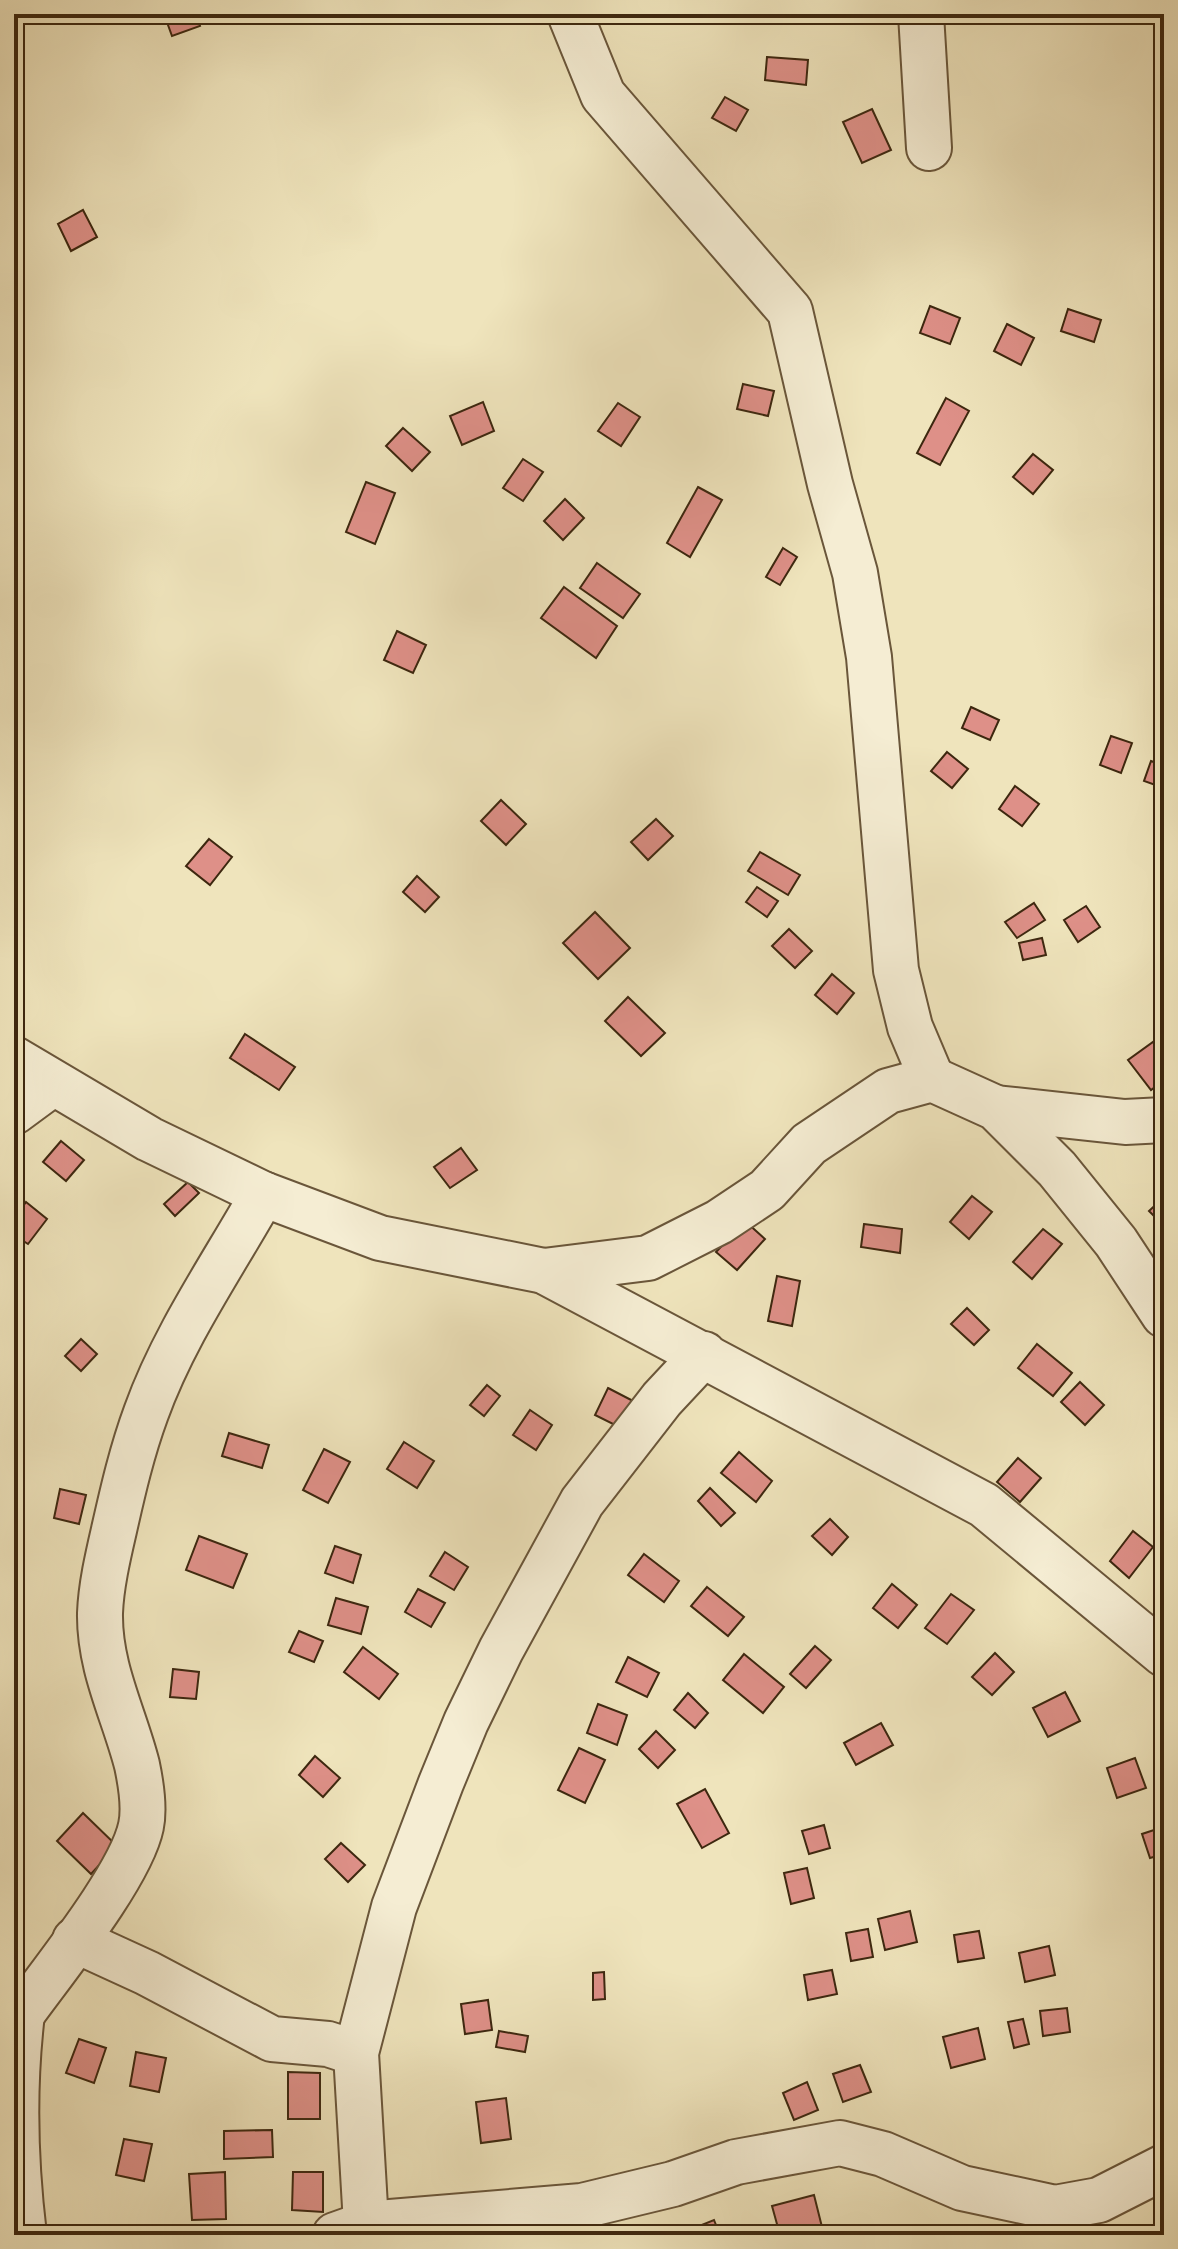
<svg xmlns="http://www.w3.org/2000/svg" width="1178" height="2249" font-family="'IM FELL English',serif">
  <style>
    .building { fill: #de9088; stroke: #3d270f; stroke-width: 2 }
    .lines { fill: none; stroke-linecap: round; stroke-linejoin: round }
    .street-casing { stroke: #6a563a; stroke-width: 48 }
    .street { stroke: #f5edd3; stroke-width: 44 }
  </style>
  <rect width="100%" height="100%" fill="#efe4bc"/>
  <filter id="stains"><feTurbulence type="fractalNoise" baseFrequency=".0025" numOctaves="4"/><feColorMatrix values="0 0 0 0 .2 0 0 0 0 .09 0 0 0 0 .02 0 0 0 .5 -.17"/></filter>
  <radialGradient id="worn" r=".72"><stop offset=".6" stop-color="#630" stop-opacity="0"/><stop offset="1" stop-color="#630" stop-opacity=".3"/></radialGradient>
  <g class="building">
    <path d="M164,14h32l4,12 -28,10z"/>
    <path d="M767,57l41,3 -2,25 -41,-5z"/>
    <path d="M725,97l23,13 -12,21 -24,-13z"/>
    <path d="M872,109l19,41 -29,13 -19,-41z"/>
    <path d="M83,210l14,27 -26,14 -13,-27z"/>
    <path d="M930,306l30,12 -10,26 -30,-11z"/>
    <path d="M1068,309l33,11 -7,22 -33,-11z"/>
    <path d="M1007,324l27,14 -13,27 -27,-14z"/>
    <path d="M743,384l31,7 -6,25 -31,-7z"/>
    <path d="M946,398l23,13 -29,54 -23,-12z"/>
    <path d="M483,402l11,29 -32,14 -12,-29z"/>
    <path d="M618,403l22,14 -19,29 -23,-15z"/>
    <path d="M403,428l27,24 -18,19 -26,-25z"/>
    <path d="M1033,454l20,16 -20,24 -20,-17z"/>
    <path d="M523,459l20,13 -20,29 -20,-13z"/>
    <path d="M366,482l29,11 -20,51 -29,-12z"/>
    <path d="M698,487l24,13 -32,57 -23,-14z"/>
    <path d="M565,499l19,19 -21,22 -19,-19z"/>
    <path d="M783,548l14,9 -17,28 -14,-8z"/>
    <path d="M597,563l43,31 -17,24 -43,-30z"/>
    <path d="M564,587l53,39 -21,32 -55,-40z"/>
    <path d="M397,631l29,14 -13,28 -29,-13z"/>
    <path d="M971,707l28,13 -9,20 -28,-12z"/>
    <path d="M1111,736l21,7 -11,30 -21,-8z"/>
    <path d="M947,752l21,17 -16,19 -21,-17z"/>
    <path d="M1151,761l13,5v22l-20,-7z"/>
    <path d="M1015,786l24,18 -17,22 -23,-17z"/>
    <path d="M501,800l25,24 -20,21 -25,-24z"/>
    <path d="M656,819l17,17 -25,24 -17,-18z"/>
    <path d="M209,839l23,18 -22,28 -24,-19z"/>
    <path d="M760,852l40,23 -12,20 -40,-24z"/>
    <path d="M417,876l22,21 -14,15 -22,-20z"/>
    <path d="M757,887l21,14 -11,16 -21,-15z"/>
    <path d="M1034,903l11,17 -28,18 -12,-16z"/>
    <path d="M1086,906l14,21 -22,15 -14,-22z"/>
    <path d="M595,912l35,36 -32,31 -35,-36z"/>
    <path d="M789,929l23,22 -17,17 -23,-22z"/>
    <path d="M1042,938l4,17 -23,5 -4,-17z"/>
    <path d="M832,974l22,19 -17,21 -22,-19z"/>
    <path d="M628,997l37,36 -24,23 -36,-35z"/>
    <path d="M245,1034l50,33 -16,23 -49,-32z"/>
    <path d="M1153,1042l11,15v23l-13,10 -23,-30z"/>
    <path d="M61,1141l23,19 -18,21 -23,-19z"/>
    <path d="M461,1148l16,22 -27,18 -16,-21z"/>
    <path d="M188,1182l11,11 -24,23 -11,-12z"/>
    <path d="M972,1196l20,16 -23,27 -19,-17z"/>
    <path d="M1164,1197v29l-15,-15z"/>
    <path d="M26,1202l21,17 -19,25 -14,-9v-16z"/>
    <path d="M745,1221l20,18 -28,31 -21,-18z"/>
    <path d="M864,1224l38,5 -2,24 -39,-6z"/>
    <path d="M1043,1229l19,15 -30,35 -19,-17z"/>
    <path d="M777,1276l23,5 -8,45 -24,-5z"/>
    <path d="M967,1308l22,22 -15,15 -23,-21z"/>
    <path d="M81,1339l16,15 -16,17 -16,-15z"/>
    <path d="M1037,1344l35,29 -19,23 -35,-28z"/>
    <path d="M1080,1382l24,23 -19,20 -24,-23z"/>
    <path d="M487,1385l13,11 -16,20 -14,-11z"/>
    <path d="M608,1388l29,15 -14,26 -28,-14z"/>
    <path d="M530,1410l22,15 -16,25 -23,-15z"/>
    <path d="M229,1433l40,12 -7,23 -40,-12z"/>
    <path d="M404,1442l30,19 -17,27 -30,-19z"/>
    <path d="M324,1449l26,13 -22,41 -25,-13z"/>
    <path d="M739,1452l33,29 -16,21 -35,-29z"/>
    <path d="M1018,1458l23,20 -21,24 -23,-20z"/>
    <path d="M710,1488l25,25 -14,13 -23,-25z"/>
    <path d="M60,1489l26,6 -7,29 -25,-6z"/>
    <path d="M830,1519l18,18 -16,18 -20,-19z"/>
    <path d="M1133,1531l20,16 -24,31 -19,-17z"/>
    <path d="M199,1536l48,18 -14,34 -47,-18z"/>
    <path d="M335,1546l26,9 -8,28 -28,-10z"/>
    <path d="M445,1552l23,15 -14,23 -24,-14z"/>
    <path d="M644,1554l35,27 -15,21 -36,-27z"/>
    <path d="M892,1584l25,21 -19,23 -25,-20z"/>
    <path d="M707,1587l37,30 -16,19 -37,-30z"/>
    <path d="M418,1589l27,14 -14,24 -26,-15z"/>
    <path d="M951,1594l23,16 -27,34 -22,-16z"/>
    <path d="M336,1598l32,9 -7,27 -33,-9z"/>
    <path d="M299,1631l24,10 -9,21 -25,-10z"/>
    <path d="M815,1646l16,14 -25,28 -16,-14z"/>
    <path d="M363,1647l35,27 -19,25 -35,-27z"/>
    <path d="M995,1653l19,19 -22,23 -20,-18z"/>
    <path d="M744,1654l40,33 -21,26 -40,-33z"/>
    <path d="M628,1657l31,16 -12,24 -31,-15z"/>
    <path d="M173,1669l26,3 -3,27 -26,-2z"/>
    <path d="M1065,1692l15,29 -32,16 -15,-29z"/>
    <path d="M688,1693l20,20 -13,15 -21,-18z"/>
    <path d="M598,1704l29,11 -10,30 -30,-12z"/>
    <path d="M881,1723l12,22 -37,20 -12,-22z"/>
    <path d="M656,1731l19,19 -17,18 -19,-19z"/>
    <path d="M579,1748l26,12 -20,43 -27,-13z"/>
    <path d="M315,1756l25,22 -17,19 -24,-22z"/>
    <path d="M1135,1758l11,30 -29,10 -10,-30z"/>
    <path d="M705,1789l24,44 -27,15 -25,-44z"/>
    <path d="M83,1813l34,33 -26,28 -34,-33z"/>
    <path d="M824,1825l6,23 -21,6 -7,-23z"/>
    <path d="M1157,1829l7,25 -14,4 -8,-24z"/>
    <path d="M341,1843l24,22 -17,17 -23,-23z"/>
    <path d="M807,1868l7,30 -23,6 -7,-31z"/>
    <path d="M910,1911l7,31 -32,8 -7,-31z"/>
    <path d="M868,1929l5,28 -22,4 -5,-28z"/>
    <path d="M979,1931l5,27 -26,4 -4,-27z"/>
    <path d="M1049,1946l6,29 -30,7 -6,-29z"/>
    <path d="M832,1970l5,24 -29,6 -4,-25z"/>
    <path d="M604,1972l1,27 -12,1v-27z"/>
    <path d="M488,2000l4,30 -27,4 -4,-30z"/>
    <path d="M1067,2008l3,24 -27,4 -3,-25z"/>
    <path d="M1023,2019l6,25 -15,4 -6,-26z"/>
    <path d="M978,2028l7,31 -34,9 -8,-31z"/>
    <path d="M499,2031l29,5 -3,16 -29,-5z"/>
    <path d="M79,2039l27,9 -12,35 -28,-10z"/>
    <path d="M136,2052l30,6 -7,34 -29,-6z"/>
    <path d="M860,2065l11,27 -28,10 -10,-28z"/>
    <path d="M288,2072l32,1v46h-32z"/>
    <path d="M807,2082l11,28 -24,10 -11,-27z"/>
    <path d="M506,2098l5,41 -30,4 -5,-41z"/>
    <path d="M272,2130l1,27 -49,2v-28z"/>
    <path d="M124,2139l28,5 -8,37 -28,-6z"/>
    <path d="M225,2172l1,47 -34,1 -3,-46z"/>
    <path d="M293,2172h30v40l-31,-2z"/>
    <path d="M814,2195l10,40h-44l-8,-29z"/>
    <path d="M714,2220l6,15h-35l-1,-3z"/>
  </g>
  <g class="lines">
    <defs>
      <g id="street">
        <path d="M570,14l33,81 187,216 40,173 25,89 14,84 27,313 14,57 22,52"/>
        <path d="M921,14l8,134"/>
        <path d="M14,1059l135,80 114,55 117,44 164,33 440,234 180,149"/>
        <path d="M996,1108l129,14 39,-2"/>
        <path d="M14,1112l38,-28"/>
        <path d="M544,1271l104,-13 71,-36 48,-32 42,-46 79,-53 44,-12 64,29 61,61 59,73 48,73"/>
        <path d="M75,1940l72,33 125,66 56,5 28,9"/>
        <path d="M22,2014c-9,75 -7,147 2,221"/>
        <path d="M14,2015l8,-1c31,-43 109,-139 119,-188 4,-19 0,-42 -4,-61 -13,-51 -38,-97 -37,-152 1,-27 8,-57 14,-83 9,-40 18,-79 32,-117 28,-78 77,-148 117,-219"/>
        <path d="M366,2224l-10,-171 38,-146 47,-124 25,-61 35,-72 81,-148 80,-103 42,-45"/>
        <path d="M335,2235l31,-11 216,-18 91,-22 63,-22 104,-19 43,11 79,34 93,20 44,-8 65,-33"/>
      </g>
    </defs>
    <use href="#street" class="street-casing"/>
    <use href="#street" class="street"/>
  </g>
  <rect width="1178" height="2249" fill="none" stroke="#efe4bc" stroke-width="48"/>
  <rect x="16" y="16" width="1146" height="2217" fill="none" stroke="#3d270f" stroke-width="4"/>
  <rect x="24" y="24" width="1130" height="2201" fill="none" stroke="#3d270f" stroke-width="2"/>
  <rect width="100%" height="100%" filter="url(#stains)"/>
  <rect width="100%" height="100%" fill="url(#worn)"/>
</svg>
